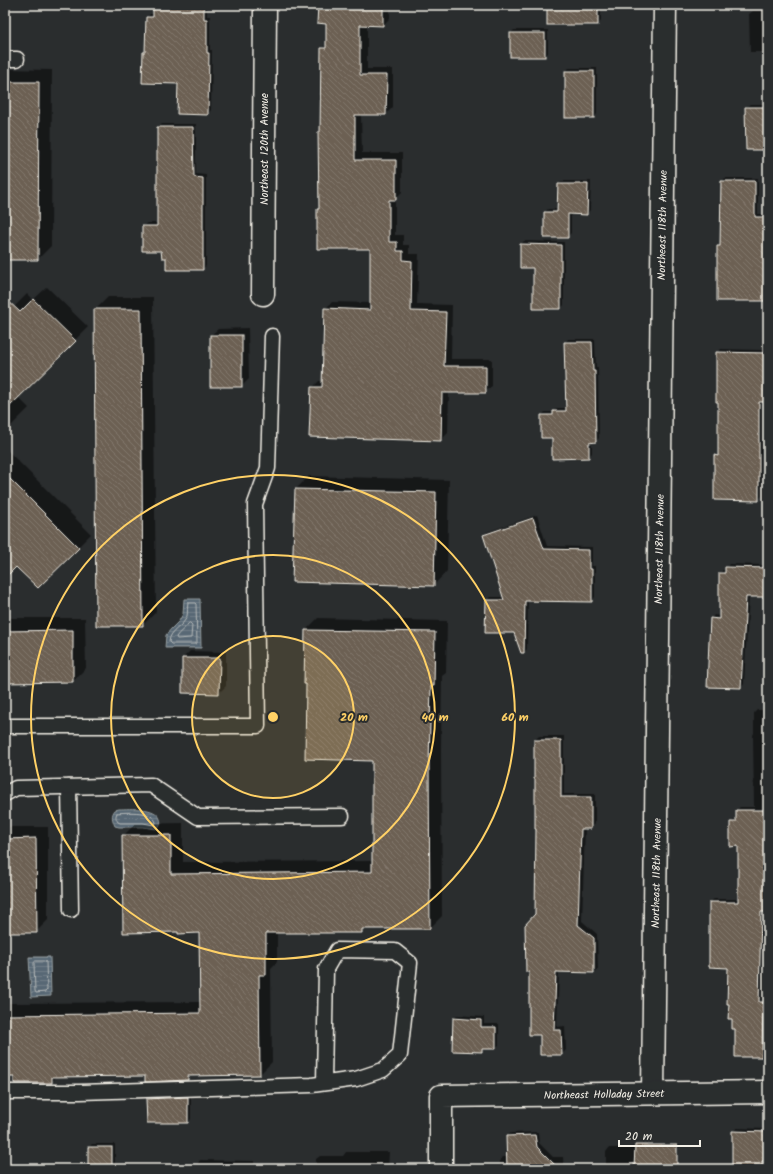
<svg xmlns="http://www.w3.org/2000/svg" width="773" height="1174" font-family="Kalam,sans-serif">
  <style>
    .water { fill: url(#water-rules); stroke: #969fa2 }
    .shadow { fill: #0007 }
    .lines { fill: none; stroke-linecap: round; stroke-linejoin: round }
    .shore { stroke: #b6baba; stroke-width: 1 }
    .building { fill: url(#building-back-hatch); stroke: #f4f1e8 }
    .service-casing { stroke: #f4f1e8; stroke-width: 17 }
    .minor-casing { stroke: #f4f1e8; stroke-width: 25 }
    .service { stroke: #2a2d2e; stroke-width: 14 }
    .minor { stroke: #2a2d2e; stroke-width: 22 }
    .ring { fill: none; stroke: #ffd166; stroke-width: 2 }
    .labels { text-anchor: middle; stroke-width: 4; stroke-linejoin: round; paint-order: stroke }
    .street-label { font-size: 11px; fill: #f4f1e8; stroke: #2a2d2e }
    .centre { fill: #ffd166; stroke: #2a2d2e; stroke-width: 2 }
    .ring-label { font-size: 12px; text-anchor: middle; font-weight: bold; fill: #ffd166; stroke: #2a2d2e; stroke-width: 4; stroke-linejoin: round; paint-order: stroke }
  </style>
  <defs>
    <pattern id="water-rules" width="6" height="5" patternUnits="userSpaceOnUse"><rect width="6" height="5" fill="#586874"/><path d="M0 2.5h6" fill="none" stroke="#717e88"/></pattern>
    <pattern id="building-back-hatch" width="6" height="6" patternUnits="userSpaceOnUse"><rect width="6" height="6" fill="#6c6053"/><path d="M-1 5l2 2M0 0l6 6M5-1l2 2" fill="none" stroke="#82776c"/></pattern>
  </defs>
  <rect width="100%" height="100%" fill="#2a2d2e"/>
  <filter id="ink" filterUnits="userSpaceOnUse"><feTurbulence type="fractalNoise" baseFrequency=".025" numOctaves="2"/><feDisplacementMap in="SourceGraphic" scale="8" xChannelSelector="R" yChannelSelector="G"/><feConvolveMatrix kernelMatrix="1 2 1 2 8 2 1 2 1" color-interpolation-filters="sRGB"/></filter>
  <g filter="url(#ink)">
    <g class="water">
      <path d="M184,599h16l1,49h-36l1,-13 5,-6 8,-8 4,-7z"/>
      <path d="M119,809c11,0 37,-3 41,10 2,4 -1,8 -4,10l-13,-2h-24l-4,-1c-3,-7 -4,-11 0,-16z"/>
      <path d="M29,957h21l1,39 -20,1z"/>
    </g>
    <g class="shadow">
      <path d="M157,5h50v11h3v34h2l-1,60 -3,4 -29,-31 -35,-30 2,-2 1,-33 3,-4h4v-6z"/>
      <path d="M328,5h64l-2,2v11l-7,7 -16,-1v45h26v38l-7,7h-25l1,39h40v39l-7,7v36h8v10h6v9h10l-2,50 35,1 -1,54h41v27l-7,6h-36l-1,41 -7,7 -129,-52 7,-7h4l2,-72 7,-7 39,1v-55l-51,-40 -1,-76 2,-2 1,-81 5,-5z"/>
      <path d="M548,5h53v16l-3,3z"/>
      <path d="M753,11h15v41h-18l-1,-38z"/>
      <path d="M514,30h34v23l-4,3 -33,-23z"/>
      <path d="M569,68h28v46l-3,3 -28,-46z"/>
      <path d="M5,69l47,1 -1,176 -13,13h-33z"/>
      <path d="M750,104h18v45h-21l-1,-42z"/>
      <path d="M162,124h34v50l10,1v91l-4,3 -35,-12 -5,-7h-19v-24l4,-3h11v-95z"/>
      <path d="M725,178h33v36h10v185l-2,2h-4v95l-4,4 -43,-44 4,-3 -2,-100 4,-4 41,1 2,-50 -46,-53 3,-3 1,-62z"/>
      <path d="M562,181h29l-1,29 -3,4 -16,-1v20l-4,4 -22,-25 3,-3h10l1,-25z"/>
      <path d="M524,241l40,1v63l-3,3h-27v-41l-13,-23z"/>
      <path d="M47,287l41,40 -70,70 11,11 -24,24v-116l22,-22 6,6z"/>
      <path d="M108,297h45l3,315 -13,13 -48,-315z"/>
      <path d="M248,328l1,51 -7,7h-31v-51l7,-6z"/>
      <path d="M568,339h27l1,29h2l1,70 -3,3 -4,1v11l-4,4 -35,-20h-11v-22l3,-3h8l4,-4h10l-2,-65z"/>
      <path d="M5,448l86,86 -53,53 -22,-21 -11,7z"/>
      <path d="M309,476l140,4 -2,91 -13,14 -138,-96z"/>
      <path d="M768,485v108l-3,3h-16l-5,88 -3,3 -30,-68 3,-4 6,1v-43l3,-3h3v-2l3,-4 37,1 1,-52h-3v-25z"/>
      <path d="M537,515l10,31 45,1v19h3v31l-4,4 -63,-1 -1,49 -3,3 -9,-20h-29l1,-32 4,-3h13l-20,-61 3,-4z"/>
      <path d="M5,613h6l-5,5h79l1,50 -13,13 -68,1z"/>
      <path d="M318,618l129,3 -1,52 -4,3 -1,73 1,167 -12,12h-65l-3,4h-85v30l-6,6 1,94 -12,12h-68l-4,5 -42,-4 -88,1 -7,6 -36,-6h-10v-73l195,-1v-70l-77,-96 12,-12 48,-1v39l190,-1v-101l-66,-77 -1,-53z"/>
      <path d="M190,651l36,1v34l-7,7 -36,-35z"/>
      <path d="M757,710h11v214h-5l-1,43h6v28h-2l-1,58 -4,3 -25,-28 -7,-61 -19,-65 4,-3h25v-54l-8,-22 4,-4h2v-9l3,-3h14l-1,-72 1,-2v-20z"/>
      <path d="M539,736h25v58h31v30l-4,4h-6l-3,93 15,13 1,35 -4,3h-35l-2,55 8,-1 1,24 -4,4h-21l-5,-139v-137h-1v-38z"/>
      <path d="M5,827h43v93l-12,12h-31z"/>
      <path d="M457,1015l27,2v7h15v21l-4,3h-10l-3,3 -28,-32z"/>
      <path d="M191,1094v25l-3,3h-40l-1,-23 3,-3z"/>
      <path d="M737,1128l31,1v31h-3l-1,9h-31v-38z"/>
      <path d="M538,1132l1,11 14,14h10l1,12h-64v-9l3,-3h5l-1,-21 4,-3z"/>
      <path d="M92,1144h23v20l82,1 3,-5 54,1v6l62,1v-9l4,-3h23l3,-4h43l-1,17h-383v-4h84v-18z"/>
      <path d="M609,1148h39l-1,21h-41v-17z"/>
    </g>
    <g class="lines">
      <g class="shore">
        <path d="M188,603h7l1,1 1,39 -2,1h-24l-2,-2c1,-13 14,-14 18,-26 1,-4 0,-9 1,-13z"/>
        <path d="M190,623l2,2 -1,13 -14,1 -1,-2c3,-5 9,-8 12,-13z"/>
        <path d="M117,813c10,-1 37,-3 39,10l-2,2 -11,-2h-23l-2,-1c-2,-3 -3,-6 -1,-9z"/>
        <path d="M36,961h8l2,1 1,28 -2,2 -9,1 -1,-2 -1,-28z"/>
      </g>
    </g>
    <g class="building">
      <path d="M160,5h44v14h3v34h2l-1,62 -31,-1 1,-30 -36,-1 1,-31h2l1,-35h7v-10l7,1z"/>
      <path d="M318,5h65v21l-23,-1v50h27l-1,40h-31v45h41v40h-7v42h8v9h6v9l9,1 -1,50 35,1 -2,54h42v27h-44l-1,48 -132,-4 2,-50h11l2,-79 46,2v-61h-53v-40h2l-1,-77h2l1,-84h5v-24l-9,-1z"/>
      <rect x="547" y="5" width="51" height="20"/>
      <rect x="510" y="33" width="35" height="24"/>
      <rect x="565" y="71" width="29" height="47"/>
      <path d="M5,82h34l-1,178h-33z"/>
      <path d="M745,107h23v43h-22z"/>
      <path d="M157,127h36l1,50 9,1v92h-37v-12h-4l-1,-7h-19v-25h15z"/>
      <path d="M721,181h34v36h13v84h-51v-55h3z"/>
      <path d="M558,184h30l-1,31 -19,-1v24h-24v-26h13z"/>
      <path d="M520,244l41,1v64h-28v-41h-13z"/>
      <path d="M5,298l15,14 13,-13 43,42 -71,70z"/>
      <path d="M94,309h47l2,317h-47z"/>
      <rect x="210" y="335" width="32" height="52"/>
      <path d="M564,342h28l1,29h2l1,71 -7,1v15l-37,1v-21h-11v-23h12v-4h13z"/>
      <path d="M716,352l51,1 -1,49h-7v99l-45,-1v-45l4,1v-54h-2z"/>
      <path d="M5,474l74,74 -41,40 -22,-21 -11,11z"/>
      <path d="M295,489l141,3 -2,94 -142,-4z"/>
      <path d="M533,518l11,31 45,1v19h3v33l-67,-1 -1,52h-3l-7,-20h-29l1,-33h18l-21,-65z"/>
      <path d="M725,567l43,1v26h-3v3h-19l-5,91 -34,-1 3,-69 9,1v-46h6z"/>
      <path d="M73,630v52l-68,1v-52z"/>
      <path d="M305,630l130,2 -1,54h-3l-2,76 1,167h-68v4h-96v42h-7l1,100 -72,1v4l-43,2v-6l-93,1v6h-38v-6h-9v-62l195,-2 -1,-80 -21,1v-2l-55,1 -1,-98h49v39l201,-2v-111l-67,-2 1,-75h-2z"/>
      <path d="M182,658h38l-1,36 -37,-1z"/>
      <path d="M534,740h27v57h30v32h-10l-3,96 16,13v35l-38,-1 -2,58h7l1,25h-22v-20h-11v-63h-3l-1,-47 10,-11 1,-85h-1v-50h-1z"/>
      <path d="M736,810h32v102h-7l-2,90h4l-1,55h-27v-28h-3v-10h-4l1,-15h-2l1,-36 -19,-1v-65h29v-56l-8,1v-25h6z"/>
      <path d="M36,838l1,95h-32v-94z"/>
      <path d="M453,1018l28,2v7h15v22h-14v3l-30,-1z"/>
      <path d="M188,1097v26h-41l-1,-24z"/>
      <path d="M732,1131l36,1v29h-6v8h-30z"/>
      <path d="M535,1135l2,12 22,22h-52l-1,-33z"/>
      <path d="M635,1145h42v24h-43z"/>
      <rect x="88" y="1147" width="24" height="22"/>
    </g>
    <g class="lines">
      <defs>
        <g id="service">
          <path d="M5,59h12"/>
          <path d="M5,726h253l-3,-222 13,-36 4,-132"/>
          <path d="M69,787l2,123"/>
          <path d="M5,794l11,-6 135,-3 47,32 144,-1"/>
          <path d="M5,1092h75l232,-7 44,-6 27,-9 17,-15 10,-92 -15,-12 -58,-1 -11,19 -2,114"/>
        </g>
        <g id="minor">
          <path d="M263,294l2,-289"/>
          <path d="M653,1093l12,-1088"/>
          <path d="M441,1169v-73l327,-4"/>
        </g>
      </defs>
      <use href="#service" class="service-casing"/>
      <use href="#minor" class="minor-casing"/>
      <use href="#service" class="service"/>
      <use href="#minor" class="minor"/>
    </g>
  </g>
  <circle cx="273" cy="717" r="81" fill="#ffd166" fill-opacity=".12"/>
  <g class="ring">
    <circle cx="273" cy="717" r="81"/>
    <circle cx="273" cy="717" r="162"/>
    <circle cx="273" cy="717" r="242"/>
  </g>
  <g class="labels">
    <g class="street-label">
      <text transform="translate(264 149) rotate(-90)" y="4">Northeast 120th Avenue</text>
      <text transform="translate(662 225) rotate(-89)" y="4">Northeast 118th Avenue</text>
      <text transform="translate(659 549) rotate(-89)" y="4">Northeast 118th Avenue</text>
      <text transform="translate(656 873) rotate(-89)" y="4">Northeast 118th Avenue</text>
      <text transform="translate(604 1094) rotate(-1)" y="4">Northeast Holladay Street</text>
    </g>
  </g>
  <circle cx="273" cy="717" r="6" class="centre"/>
  <g class="ring-label">
    <text x="354" y="721">20 m</text>
    <text x="435" y="721">40 m</text>
    <text x="515" y="721">60 m</text>
  </g>
  <rect width="773" height="1174" fill="none" stroke="#2a2d2e" stroke-width="20"/>
  <rect x="10" y="10" width="753" height="1154" fill="none" stroke="#f4f1e8" stroke-width="1.5" filter="url(#ink)"/>
  <path d="M619 1140v6h81v-6" fill="none" stroke="#f4f1e8" stroke-width="2"/>
  <text x="625" y="1140" font-size="12" fill="#f4f1e8" stroke="#2a2d2e" stroke-width="3" paint-order="stroke">20 m</text>
</svg>
